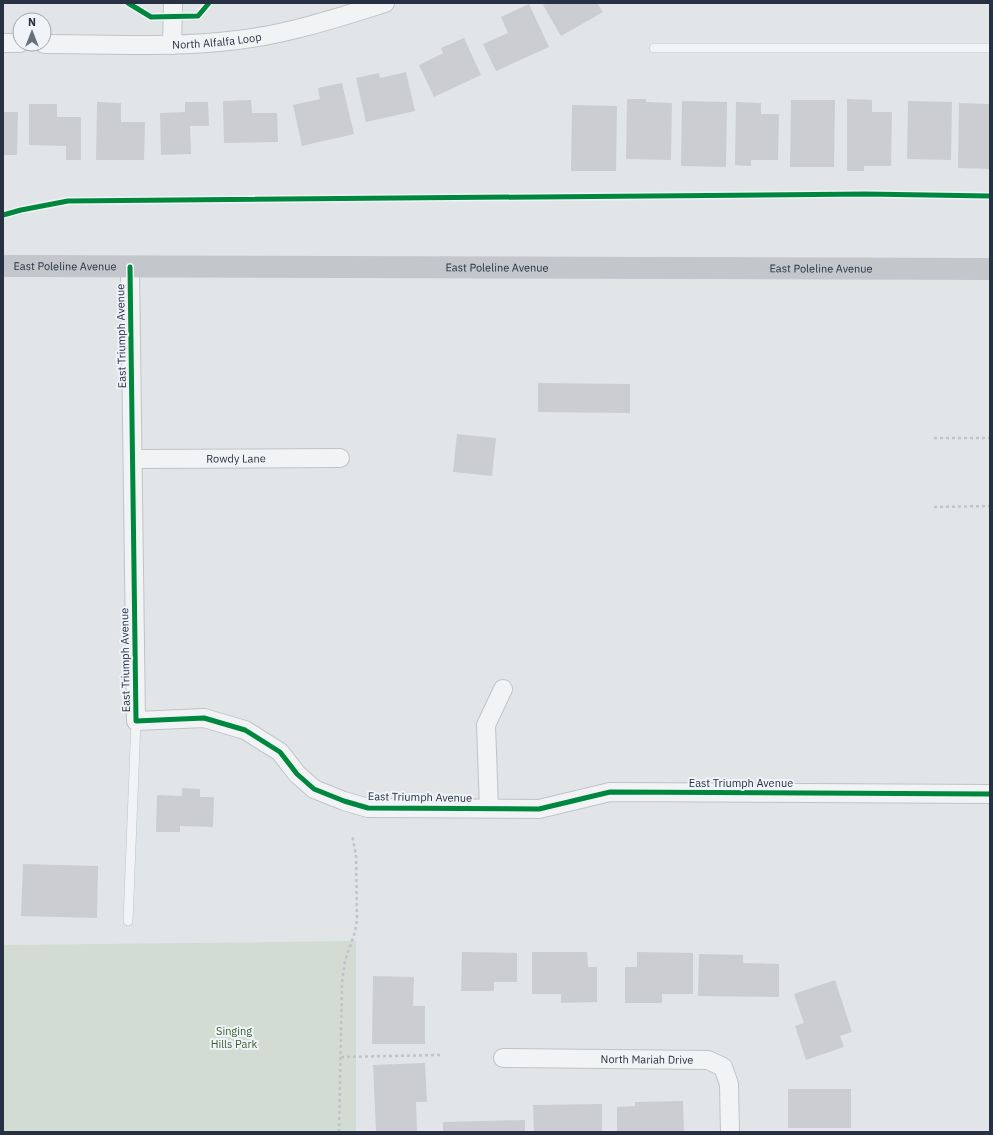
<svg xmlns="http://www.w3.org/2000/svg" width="993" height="1135" font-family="'IBM Plex Sans',sans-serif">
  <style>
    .green { fill: #d2dcd2 }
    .building { fill: #cbcdd0 }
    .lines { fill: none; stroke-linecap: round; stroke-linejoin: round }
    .lane-casing { stroke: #c0c3c6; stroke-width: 10 }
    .street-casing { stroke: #c0c3c6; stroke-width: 20 }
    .path { stroke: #c1c3c8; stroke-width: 2.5; stroke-dasharray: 3 3; stroke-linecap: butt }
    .lane { stroke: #f2f3f4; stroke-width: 9 }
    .street { stroke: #f2f3f4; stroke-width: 18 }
    .secondary { stroke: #c3c6ca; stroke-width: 22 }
    .cycleway-casing { stroke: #f0f3f7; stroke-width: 8 }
    .cycleway { stroke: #00873e; stroke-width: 5 }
    .labels { text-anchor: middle; stroke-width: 4; stroke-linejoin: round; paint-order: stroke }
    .street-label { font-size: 11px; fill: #273143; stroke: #f0f3f7 }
    .park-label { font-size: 11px; fill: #3b5f33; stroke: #f0f3f7 }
  </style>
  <rect width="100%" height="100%" fill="#e2e5e8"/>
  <path class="green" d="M356,941v191h-353v-187z"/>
  <g class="building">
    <path d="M547,3h50l6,9 -42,24 -18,-31z"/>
    <path d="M529,4l20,43 -53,24 -13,-27 25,-11 -7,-16z"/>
    <path d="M464,38l17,37 -47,22 -15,-32 24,-12 -2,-5z"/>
    <path d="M406,72l9,39 -49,11 -10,-44 23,-5 1,5z"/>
    <path d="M342,83l12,51 -52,12 -9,-41 27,-6 -2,-11z"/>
    <path d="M627,99h19v3l26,1 -1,57 -45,-1z"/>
    <path d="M847,99l25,1v12h20l-1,54h-27v5h-17z"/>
    <path d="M251,100l1,13h25l1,29 -54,1 -1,-42z"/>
    <path d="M791,100h44l-1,67h-44z"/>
    <path d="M682,101l45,1 -1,65 -45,-1z"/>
    <path d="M908,101l44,1 -1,58 -44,-1z"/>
    <path d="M97,102l24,1v19h24l-1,38h-48z"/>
    <path d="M185,102h23l1,24h-19l1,28 -30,1 -1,-42 25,-1z"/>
    <path d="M736,102l25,1v11h18l-1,46h-27v6l-16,-1z"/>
    <path d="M959,103l31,1v65l-32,-1z"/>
    <path d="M29,104h28v13h24v43h-15v-14l-37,-1z"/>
    <path d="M572,105l45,1 -1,65h-45z"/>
    <path d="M3,112h15l-1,43h-14z"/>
    <path d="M538,383l92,1v29l-92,-1z"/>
    <path d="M457,434l39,4 -4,38 -39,-4z"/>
    <path d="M182,788l18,1v8h14l-1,30 -33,-1v6h-24l1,-37 25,1z"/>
    <path d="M23,864l75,2 -1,52 -76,-2z"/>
    <path d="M462,952l55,1v29h-23v9h-33z"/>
    <path d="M532,952h55l1,15h9v35l-36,1v-9h-29z"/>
    <path d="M637,952l56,1v41h-31v9h-37v-36h12z"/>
    <path d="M699,954l44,1v8l36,1v33l-81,-1z"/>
    <path d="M373,976l41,1 -1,29h12v38h-53z"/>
    <path d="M835,980l17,52 -12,4 4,11 -38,13 -11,-34 9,-3 -10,-29z"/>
    <path d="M425,1063l2,39h-11l1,30h-41l-3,-67z"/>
    <rect x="788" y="1089" width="63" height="39"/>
    <path d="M683,1101l1,31h-67v-25l18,-1v-4z"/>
    <path d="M602,1104v28h-68l-1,-27z"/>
    <path d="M525,1120v12h-82v-10z"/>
  </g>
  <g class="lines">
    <defs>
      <g id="lane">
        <path d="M654,48h336"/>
        <path d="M128,921l8,-200"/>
      </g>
      <g id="street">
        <path d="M3,43h17"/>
        <path id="s1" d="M44,44c64,0 130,4 194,-4 50,-6 99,-22 147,-37"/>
        <path d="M172,45l1,-42"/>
        <path d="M130,267l6,454 68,-3 41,12 35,22 17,22 17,15 30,12 24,7 171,1 71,-17 380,2"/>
        <path id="s2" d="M133,459l207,-1"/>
        <path d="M489,808l-3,-83 17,-36"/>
        <path id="s3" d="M503,1058l205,2 15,7 6,17 1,48"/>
      </g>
    </defs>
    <use href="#lane" class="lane-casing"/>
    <use href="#street" class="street-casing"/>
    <g class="path">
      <path d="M934,438h56"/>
      <path d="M934,507l56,-1"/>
      <path d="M341,1057l99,-2"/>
      <path d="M339,1132l3,-149 3,-22 10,-29 2,-12 -1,-65 -4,-20"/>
    </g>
    <use href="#lane" class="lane"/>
    <use href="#street" class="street"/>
    <path class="secondary" id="s4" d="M3,266l987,3"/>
    <defs>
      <g id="cycleway">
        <path d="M128,3l23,14 47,-1 11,-13"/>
        <path d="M3,215l18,-5 47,-9 797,-7 125,2"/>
        <path d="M130,267l6,454 68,-3 41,12 35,22 17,22 17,15 30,12 24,7 171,1 71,-17 380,2"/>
      </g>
    </defs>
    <use href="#cycleway" class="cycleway-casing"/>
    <use href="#cycleway" class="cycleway"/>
  </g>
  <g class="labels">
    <g class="street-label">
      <text dy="4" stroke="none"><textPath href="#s1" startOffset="173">North Alfalfa Loop</textPath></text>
      <text dy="4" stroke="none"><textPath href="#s4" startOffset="62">East Poleline Avenue</textPath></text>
      <text dy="4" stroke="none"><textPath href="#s4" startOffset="494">East Poleline Avenue</textPath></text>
      <text dy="4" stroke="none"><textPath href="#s4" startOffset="818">East Poleline Avenue</textPath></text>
      <text transform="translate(121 336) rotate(-91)" y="4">East Triumph Avenue</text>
      <text dy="4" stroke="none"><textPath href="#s2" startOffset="103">Rowdy Lane</textPath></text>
      <text transform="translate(125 660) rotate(-91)" y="4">East Triumph Avenue</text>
      <text x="741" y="787">East Triumph Avenue</text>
      <text transform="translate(420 797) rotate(1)" y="4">East Triumph Avenue</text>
      <text dy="4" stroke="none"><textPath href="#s3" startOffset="144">North Mariah Drive</textPath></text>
    </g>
    <g class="park-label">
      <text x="234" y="1035">Singing<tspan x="234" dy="13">Hills Park</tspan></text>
    </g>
  </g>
  <rect width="993" height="1135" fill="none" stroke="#273143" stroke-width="8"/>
  <g transform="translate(32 32)"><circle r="19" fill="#f0f3f7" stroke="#a0a5af"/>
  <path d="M0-3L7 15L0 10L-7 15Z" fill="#68707d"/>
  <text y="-6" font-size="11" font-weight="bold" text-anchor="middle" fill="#273143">N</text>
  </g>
</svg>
